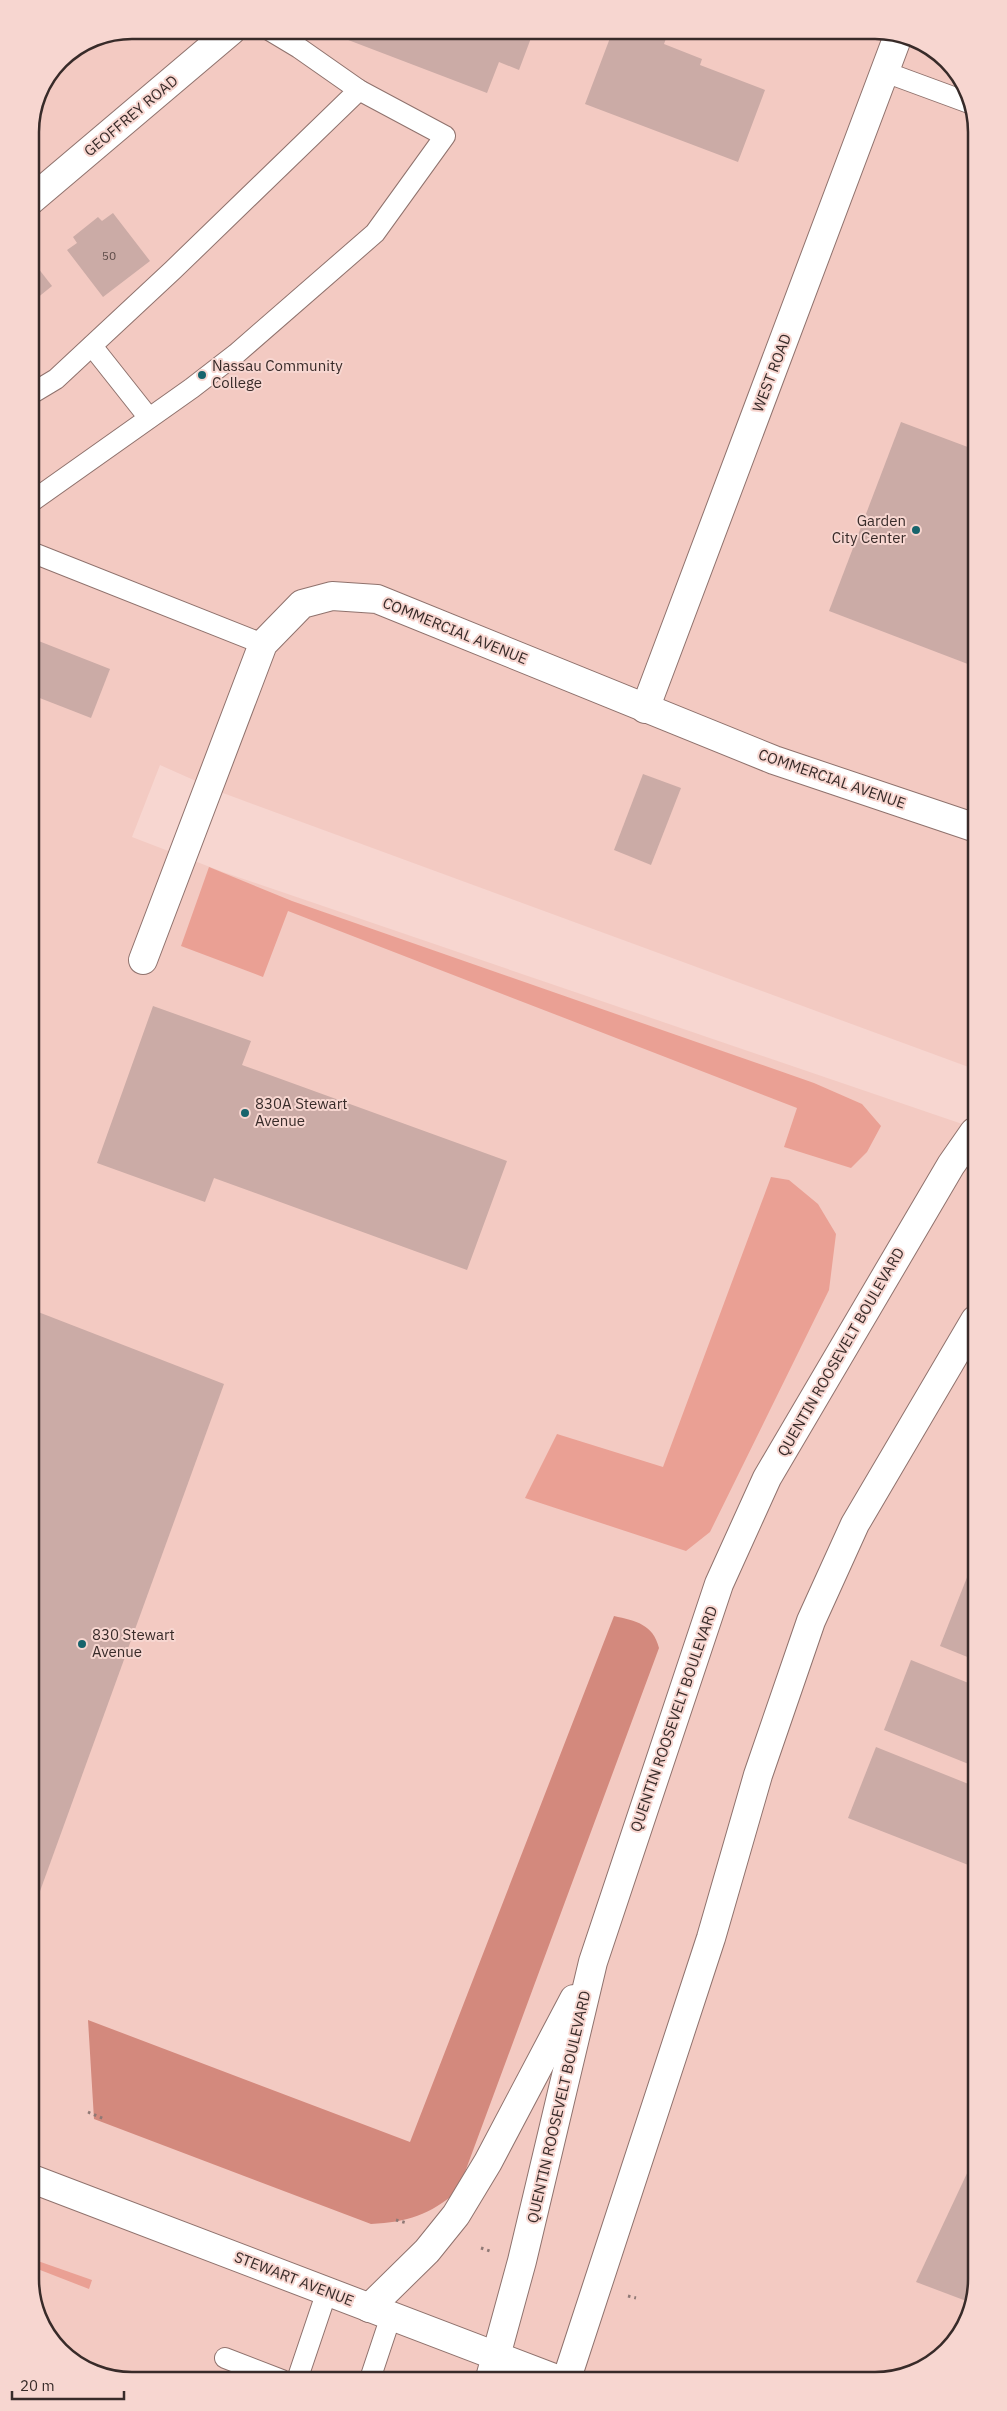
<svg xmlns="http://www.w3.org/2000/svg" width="1007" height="2411" font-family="'IBM Plex Sans',sans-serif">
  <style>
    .built { fill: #f3cac2 }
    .green { fill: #eaa094 }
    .forest { fill: #d3897d }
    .building { fill: #cbaba6 }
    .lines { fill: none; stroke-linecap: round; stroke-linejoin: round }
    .service-casing { stroke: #8f726d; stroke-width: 22 }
    .minor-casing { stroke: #8f726d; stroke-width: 30 }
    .tertiary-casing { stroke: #8f726d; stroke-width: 30 }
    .secondary-casing { stroke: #8f726d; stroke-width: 30 }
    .path { stroke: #8f7975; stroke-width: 3; stroke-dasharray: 2.5 4; stroke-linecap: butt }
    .service { stroke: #fff; stroke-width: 20 }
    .minor { stroke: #fff; stroke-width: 28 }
    .tertiary { stroke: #fff; stroke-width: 28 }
    .secondary { stroke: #fff; stroke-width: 28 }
    .poi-dot { fill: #17646c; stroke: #f7d6d0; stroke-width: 2 }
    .labels { text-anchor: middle; stroke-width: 4; stroke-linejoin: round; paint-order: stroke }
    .number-label { font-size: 12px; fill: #5d4b48 }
    .street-label { font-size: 15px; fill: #382b29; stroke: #f7d6d0 }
    .poi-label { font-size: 15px; fill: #382b29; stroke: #f7d6d0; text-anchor: start }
    .rim { fill: none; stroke: #382b29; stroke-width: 2.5 }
  </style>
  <rect width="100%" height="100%" fill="#f7d6d0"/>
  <path class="built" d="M132,30h750l55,21 35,48 2,970 -751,-276 -63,-28 -28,72 91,35 751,256 3,1152 -21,61 -48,35 -783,5 -55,-21 -35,-48 -5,-2187 8,-32 22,-33 33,-22z"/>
  <g class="green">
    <path d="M209,867l83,34 522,182 48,21 19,22 -14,26 -16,16 -67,-21 13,-39 -509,-197 -25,66 -82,-31z"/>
    <path d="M771,1177l18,3 29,24 18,30 -7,56 -119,242 -24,19 -161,-53 32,-64 106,33z"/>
    <path d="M35,2260l57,20 -3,9 -54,-21z"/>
  </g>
  <path class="forest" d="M614,1616c22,5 39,8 45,32l-201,543c-29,24 -50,31 -87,33l-277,-105 -6,-99 322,122z"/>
  <g class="building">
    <path d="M322,30h212l-15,40 -20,-8 -12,31z"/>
    <path d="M613,30h56l-5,14 38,15 -2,6 65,25 -27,72 -153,-58z"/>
    <path d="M113,213l37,48 -47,36 -36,-47 10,-7 -4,-6 25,-20 4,4z"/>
    <path d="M31,259l21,27 -21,17z"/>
    <path d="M901,422l72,27v217l-144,-55z"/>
    <path d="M31,638l79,31 -19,49 -59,-23z"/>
    <path d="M643,774l38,14 -30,77 -37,-15z"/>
    <path d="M153,1006l98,35 -9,24 265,96 -40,109 -253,-92 -9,24 -108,-39z"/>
    <path d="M33,1310l191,74 -189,521h-1z"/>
    <path d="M975,1557v103l-35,-14z"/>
    <path d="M911,1660l65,26v81l-92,-37z"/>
    <path d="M876,1747l100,40v81l-128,-50z"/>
    <path d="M977,2152v128l-8,22 -53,-20z"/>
  </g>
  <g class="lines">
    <defs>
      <g id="service">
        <path d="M885,72l87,32"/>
        <path d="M92,346l57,72"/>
        <path d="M31,394l25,-15 117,-109 186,-180"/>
        <path d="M31,502l161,-114 44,-34 139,-121 70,-97 -86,-46 -60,-42 -30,-18"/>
        <path d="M31,552l232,92"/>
        <path d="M225,2358l57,22"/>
        <path d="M370,2379l21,-63"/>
        <path d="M297,2380l30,-89"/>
      </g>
      <g id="minor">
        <path d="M30,201l202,-171"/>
        <path d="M645,709l253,-673"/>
        <path d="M143,960l120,-316 39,-40 30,-8 45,3 397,161 199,67"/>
        <path d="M490,2378l6,-22"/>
      </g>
      <g id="tertiary">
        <path d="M369,2308l58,-57 29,-36 32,-53 86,-163"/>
        <path d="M496,2356l26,-95 71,-299 126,-378 48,-106 184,-313 23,-33"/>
        <path d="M567,2378l144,-440 47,-163 53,-154 44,-97 120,-204"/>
      </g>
      <path id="secondary" d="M35,2180l519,198"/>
    </defs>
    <use href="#service" class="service-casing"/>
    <use href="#minor" class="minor-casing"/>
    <use href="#tertiary" class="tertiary-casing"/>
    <use href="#secondary" class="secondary-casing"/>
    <g class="path">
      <path d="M88,2112l16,7"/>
      <path d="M396,2220l11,3"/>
      <path d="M481,2248l9,3"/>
      <path d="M628,2296l8,2"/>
    </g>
    <use href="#service" class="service"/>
    <use href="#minor" class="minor"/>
    <use href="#tertiary" class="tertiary"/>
    <use href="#secondary" class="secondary"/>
  </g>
  <g class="poi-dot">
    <circle cx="202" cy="375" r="5"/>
    <circle cx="916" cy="530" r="5"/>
    <circle cx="245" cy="1113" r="5"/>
    <circle cx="82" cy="1644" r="5"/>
  </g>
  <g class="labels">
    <g class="number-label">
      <text x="109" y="260">50</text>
    </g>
    <g class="street-label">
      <text transform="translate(131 116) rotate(-40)" y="5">GEOFFREY ROAD</text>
      <text transform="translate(772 373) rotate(-69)" y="5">WEST ROAD</text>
      <text transform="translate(455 631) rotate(22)" y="5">COMMERCIAL AVENUE</text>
      <text transform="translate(832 779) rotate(19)" y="5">COMMERCIAL AVENUE</text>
      <text transform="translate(841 1352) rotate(-60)" y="5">QUENTIN ROOSEVELT BOULEVARD</text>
      <text transform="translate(674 1719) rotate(-71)" y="5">QUENTIN ROOSEVELT BOULEVARD</text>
      <text transform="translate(559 2107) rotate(-77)" y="5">QUENTIN ROOSEVELT BOULEVARD</text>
      <text transform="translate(294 2279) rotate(21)" y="5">STEWART AVENUE</text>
    </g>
    <g class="poi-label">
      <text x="212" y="371">Nassau Community<tspan x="212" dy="17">College</tspan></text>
      <text x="906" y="526" text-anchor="end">Garden<tspan x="906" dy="17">City Center</tspan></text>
      <text x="255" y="1109">830A Stewart<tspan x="255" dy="17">Avenue</tspan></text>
      <text x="92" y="1640">830 Stewart<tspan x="92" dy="17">Avenue</tspan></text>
    </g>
  </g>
  <path d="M0 0H1007V2411H0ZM132 39H875A93 93 0 0 1 968 132V2279A93 93 0 0 1 875 2372H132A93 93 0 0 1 39 2279V132A93 93 0 0 1 132 39Z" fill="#f7d6d0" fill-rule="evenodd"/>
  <path class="rim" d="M132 39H875A93 93 0 0 1 968 132V2279A93 93 0 0 1 875 2372H132A93 93 0 0 1 39 2279V132A93 93 0 0 1 132 39Z"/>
  <path d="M12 2391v8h112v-8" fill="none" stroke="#382b29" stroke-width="2.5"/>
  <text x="20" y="2391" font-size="15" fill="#382b29" stroke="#f7d6d0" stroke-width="4" paint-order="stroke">20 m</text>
</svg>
